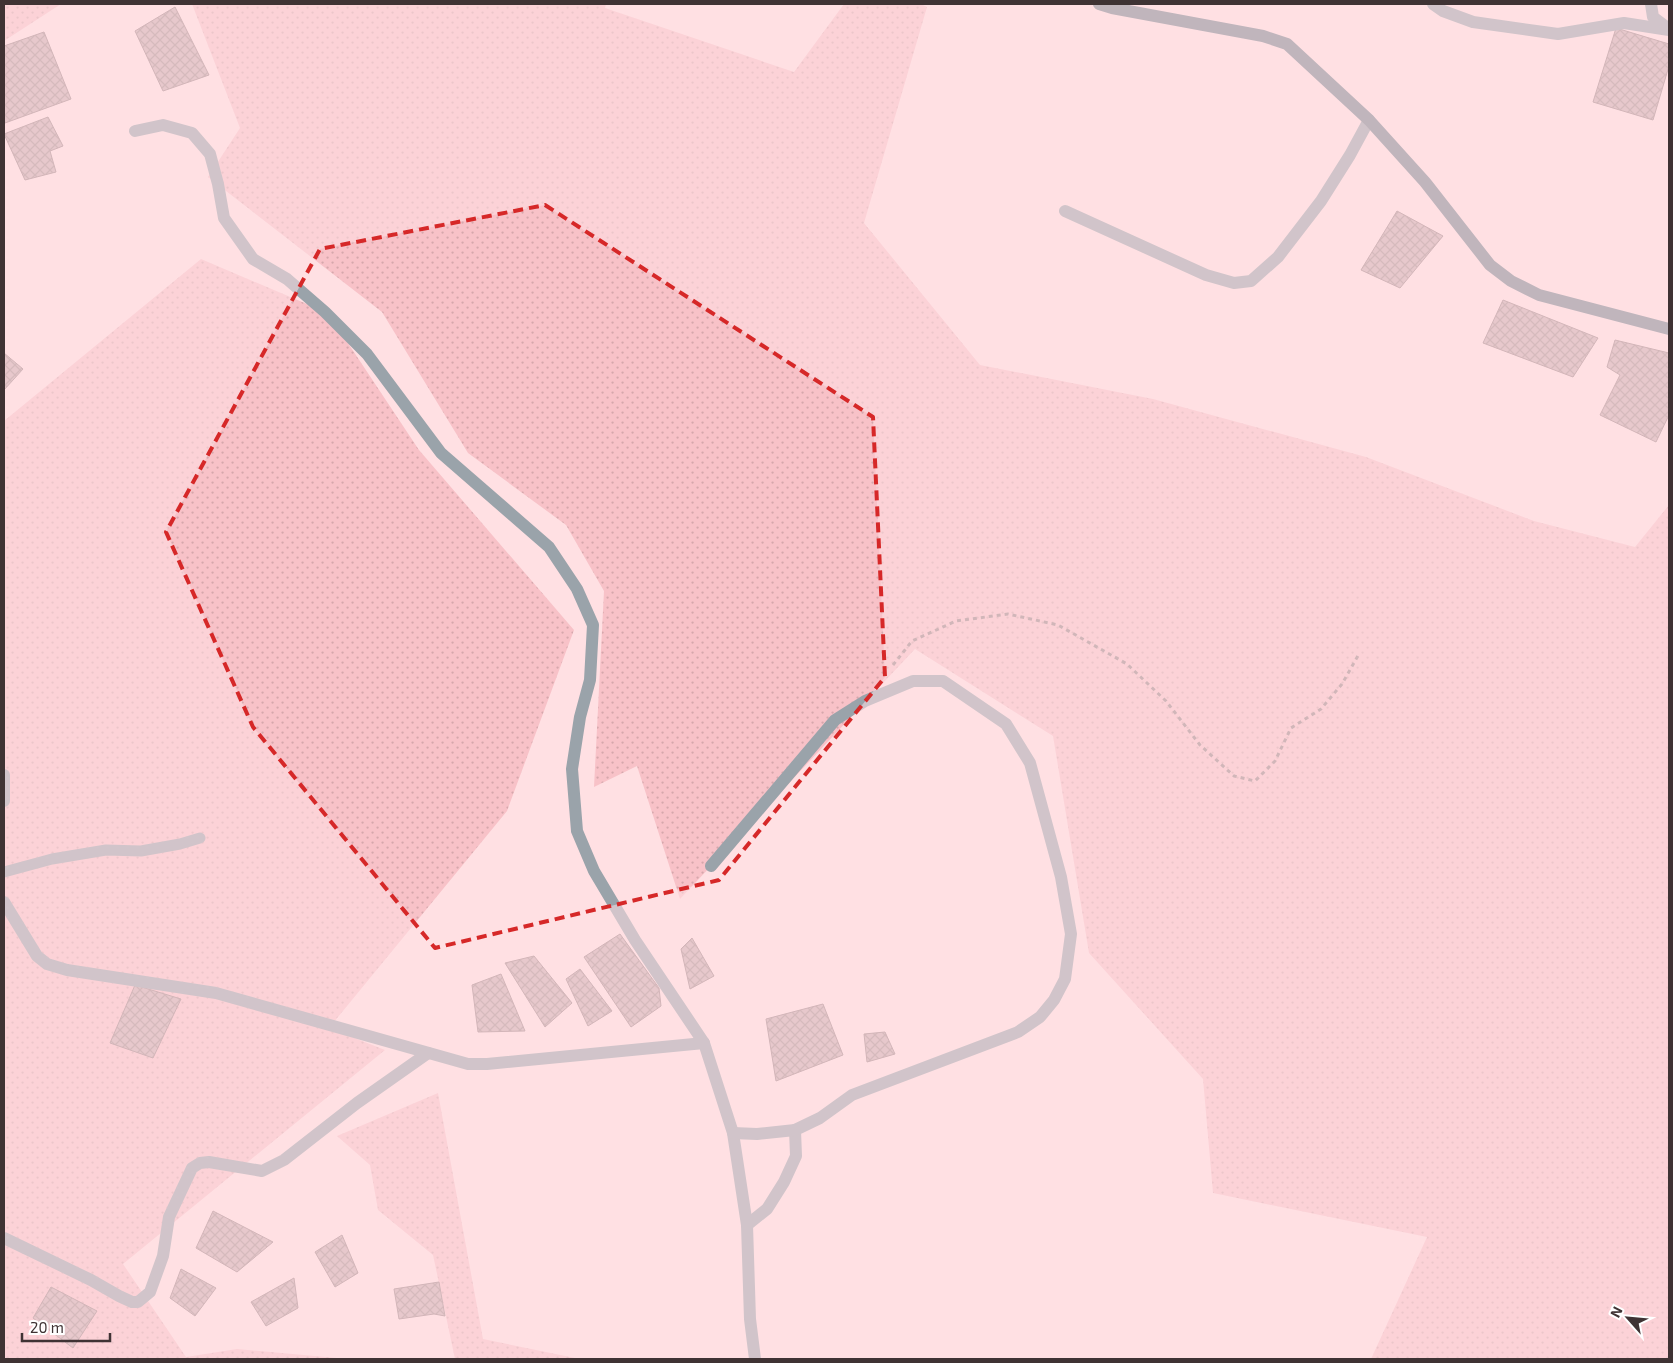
<svg xmlns="http://www.w3.org/2000/svg" width="1673" height="1363" font-family="'Exo 2',sans-serif">
  <style>
    .grass { fill: url(#grass-dots) }
    .building { fill: url(#building-cross-hatch); stroke: #9d8285 }
    .lines { fill: none; stroke-linecap: round; stroke-linejoin: round }
    .path { stroke: #998486; stroke-width: 3; stroke-dasharray: 4 4; stroke-linecap: butt }
    .lane { stroke: #9aa3aa; stroke-width: 11 }
    .street { stroke: #9aa3aa; stroke-width: 12 }
    .secondary { stroke: #74818c; stroke-width: 12 }
    .marked { fill: none; stroke: #d62828; stroke-width: 4; stroke-dasharray: 10 6; stroke-linejoin: round }
  </style>
  <defs>
    <pattern id="grass-dots" width="8" height="8" patternUnits="userSpaceOnUse" patternTransform="scale(1.25)"><rect width="8" height="8" fill="#f8c2c8"/><path d="M2 2h.1M6 6h.1" fill="none" stroke="#d6a7ac" stroke-width="1.8" stroke-linecap="round"/></pattern>
    <pattern id="building-cross-hatch" width="8" height="8" patternUnits="userSpaceOnUse" patternTransform="scale(1.25)"><rect width="8" height="8" fill="#c9acaf"/><path d="M0 0l8 8M0 8l8-8" fill="none" stroke="#a58d8f"/></pattern>
  </defs>
  <rect width="100%" height="100%" fill="#ffe0e3"/>
  <g class="grass">
    <path d="M4,4h57l-57,37z"/>
    <path d="M192,4h414l-1,4 189,64 50,-68h77l6,3 -63,216 116,142 173,34 213,58 168,64 101,26 34,-42v854h-298l56,-122 -214,-44 -10,-114 -114,-126 -36,-217 -138,-87 -235,250 -43,-133 -43,21 10,-196 -38,-66 -98,-72 -86,-141 -174,-135 32,-49z"/>
    <path d="M201,259l127,54 91,137 155,180 -67,181 -178,217 56,22 -262,214 63,93 51,-8 111,10h-344v-938z"/>
    <path d="M438,1093l45,246 97,20h-125l-22,-104 -55,-45 -8,-45 -33,-29z"/>
  </g>
  <g class="building">
    <path d="M175,7l34,68 -46,16 -28,-60z"/>
    <path d="M1616,28l53,16v22l-16,54 -60,-18z"/>
    <path d="M44,32l27,67 -66,24 -1,-6v-71z"/>
    <path d="M48,117l15,29 -13,5 6,21 -31,8 -21,-46z"/>
    <path d="M1397,211l46,25 -43,52 -39,-18z"/>
    <path d="M1503,300l95,38 -25,39 -90,-34z"/>
    <path d="M1615,340l54,13v62l-13,27 -56,-27 20,-40 -13,-8z"/>
    <path d="M4,353l19,16 -19,21z"/>
    <path d="M620,934l39,54 2,18 -30,21 -47,-70z"/>
    <path d="M692,938l22,38 -24,13 -9,-40z"/>
    <path d="M534,956l38,47 -27,24 -40,-64z"/>
    <path d="M580,969l32,42 -24,15 -22,-47z"/>
    <path d="M501,974l24,57 -47,1 -6,-47z"/>
    <path d="M135,985l46,14 -28,59 -43,-15z"/>
    <path d="M823,1004l20,51 -67,26 -10,-62z"/>
    <path d="M885,1032l10,22 -28,8 -3,-28z"/>
    <path d="M213,1211l60,31 -36,30 -41,-24z"/>
    <path d="M342,1235l16,38 -23,14 -20,-35z"/>
    <path d="M181,1269l35,19 -21,28 -25,-18z"/>
    <path d="M294,1278l4,30 -32,18 -15,-24z"/>
    <path d="M439,1282l6,34 -11,-2 -35,5 -5,-30z"/>
    <path d="M51,1287l46,24 -24,37 -40,-30z"/>
  </g>
  <g class="lines">
    <path class="path" d="M893,665l19,-24 44,-20 52,-7 50,11 69,39 39,37 34,44 34,31 21,5 20,-20 16,-33 30,-19 21,-25 17,-30"/>
    <path class="lane" d="M4,872l48,-13 54,-9 35,1 39,-7 20,-6"/>
    <g class="street">
      <path d="M1433,4l10,7 30,11 85,12 66,-11 45,7"/>
      <path d="M1651,4l2,13 16,12"/>
      <path d="M135,131l28,-6 29,8 18,21 8,30 6,34 29,41 34,20 38,33 42,42 74,99 108,94 28,42 16,36 -3,55 -10,37 -8,52 5,62 17,40 41,69 69,103"/>
      <path d="M1065,211l141,64 28,8 17,-2 27,-24 43,-56 29,-46 19,-35"/>
      <path d="M4,775v26"/>
      <path d="M711,866l124,-146 30,-19 48,-20h30l63,43 24,39 31,114 10,57 -6,45 -11,21 -14,17 -22,15 -166,63 -32,23 -25,12 1,26 -12,26 -17,27 -20,16"/>
      <path d="M4,902l33,54 10,8 20,6 149,23 252,71h19l217,-21 29,90 14,92 3,94 5,40"/>
      <path d="M733,1133l24,1 38,-4"/>
      <path d="M4,1238l87,42 28,16 13,6h6l12,-10 13,-36 6,-39 23,-49 8,-5 9,-1 53,9 22,-11 73,-57 71,-50"/>
    </g>
    <path class="secondary" d="M1099,4l13,4 151,28 24,8 82,76 56,62 65,83 21,16 28,14 130,34"/>
  </g>
  <path d="M0 0H1673V1363H0ZM545,205l328,212 12,260 -166,203 -284,68 -182,-221 -87,-195 154,-283z" fill="#ffe0e3" fill-opacity=".55" fill-rule="evenodd"/>
  <path class="marked" d="M545,205l328,212 12,260 -166,203 -284,68 -182,-221 -87,-195 154,-283z"/>
  <rect width="1673" height="1363" fill="none" stroke="#3f3334" stroke-width="10"/>
  <g transform="translate(1628 1318) rotate(297)" stroke="#ffffff" stroke-width="4" paint-order="stroke">
  <path d="M0-4L9 19L0 12L-9 19Z" fill="#3f3334"/>
  <text y="-8" font-size="14" font-weight="bold" text-anchor="middle" fill="#3f3334">N</text>
  </g>
  <path d="M22 1333v8h88v-8" fill="none" stroke="#3f3334" stroke-width="2.5"/>
  <text x="30" y="1333" font-size="15" fill="#3f3334" stroke="#ffffff" stroke-width="4" paint-order="stroke">20 m</text>
</svg>
